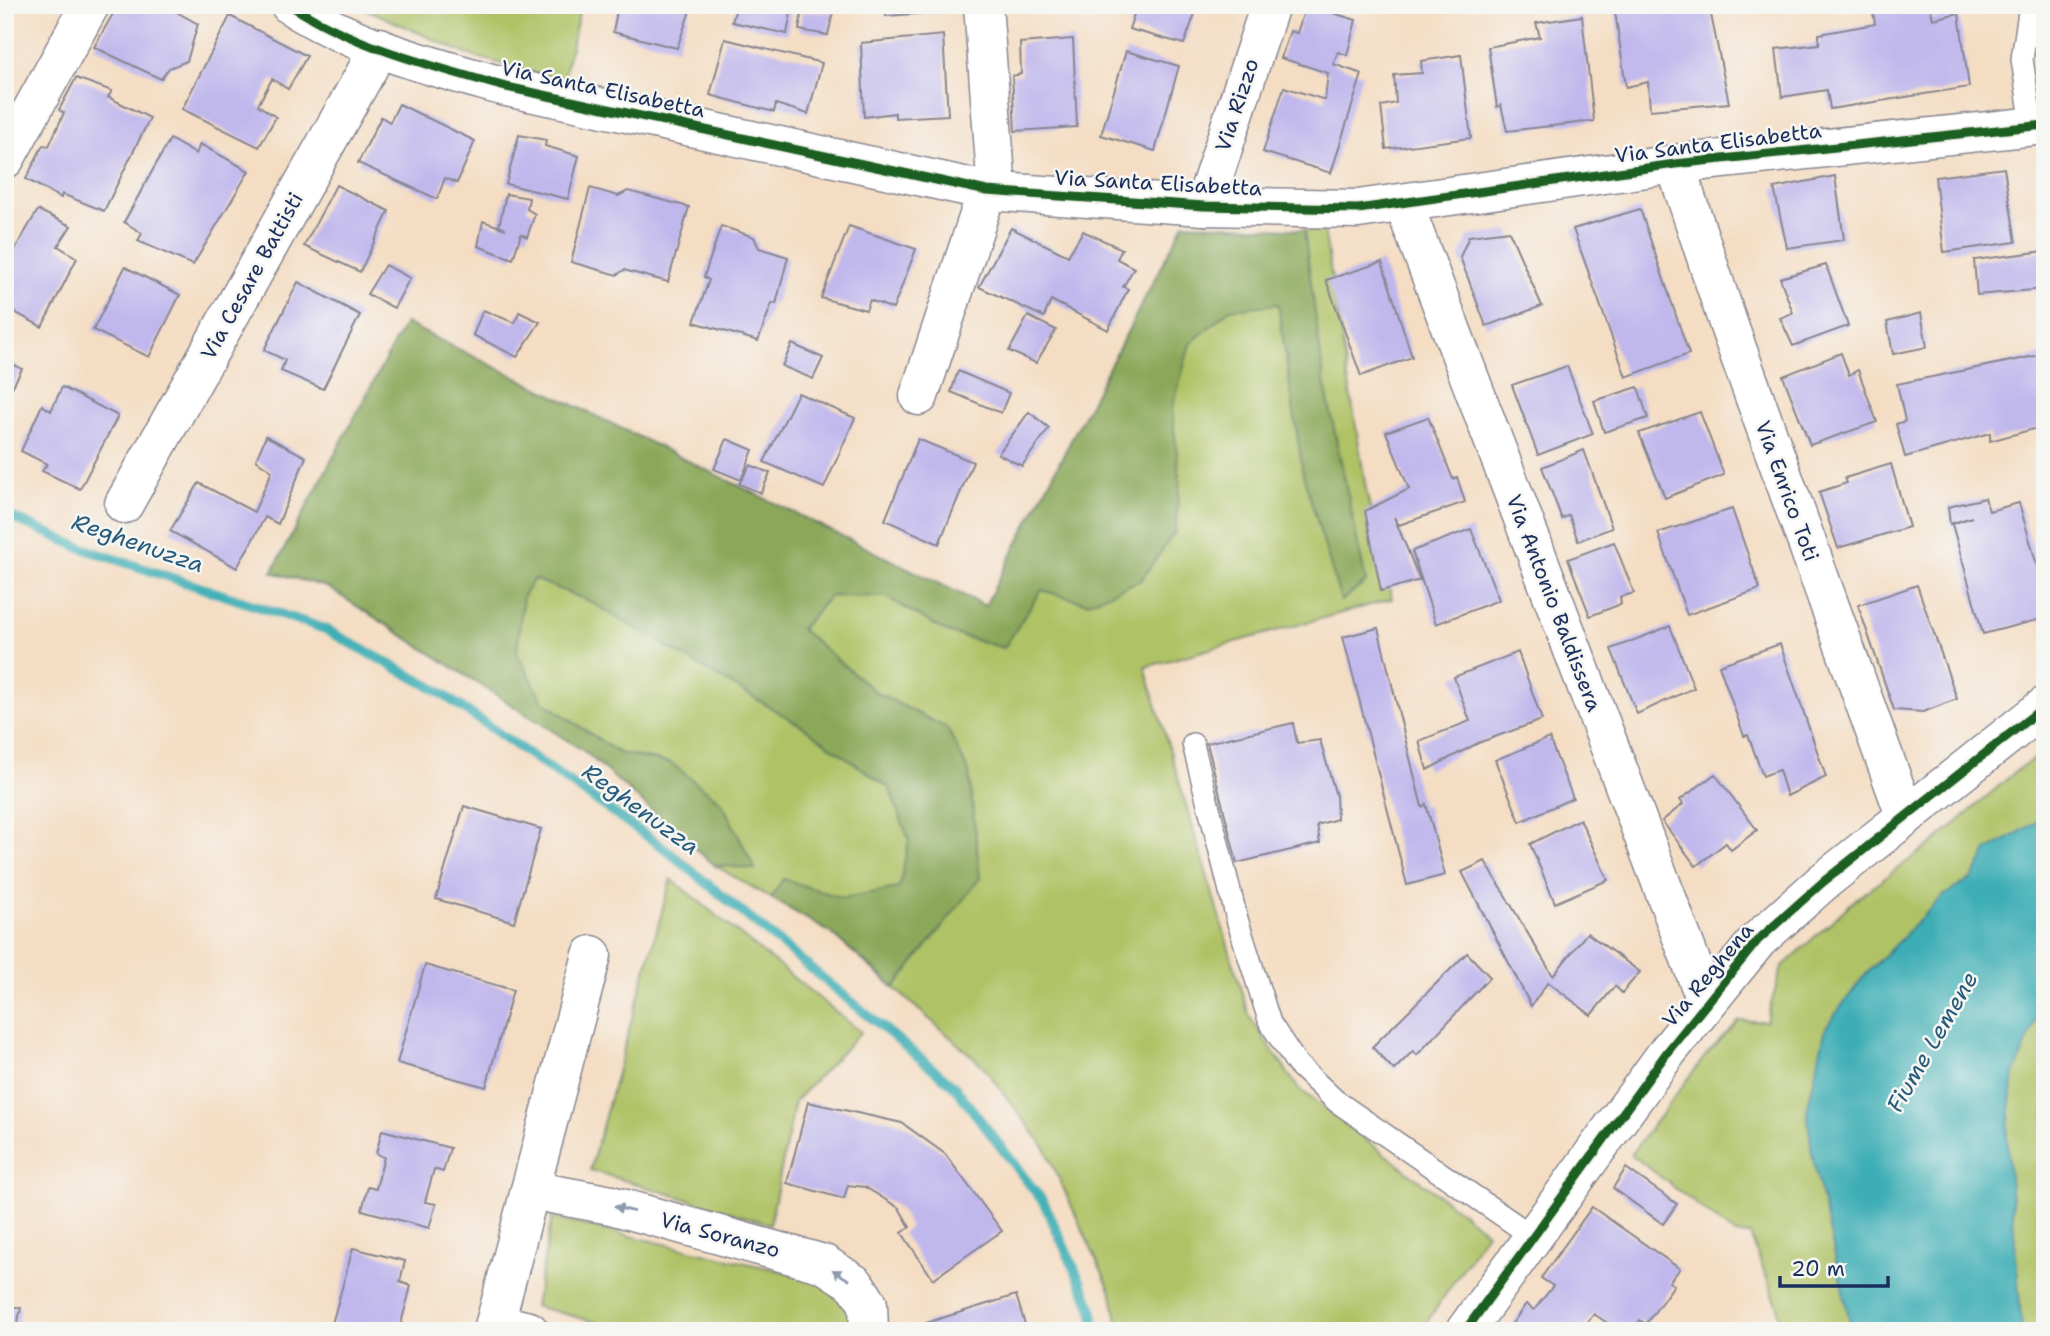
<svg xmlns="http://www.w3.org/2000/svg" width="2050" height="1336" font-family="'Shantell Sans',sans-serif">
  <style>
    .green { fill: #afc265; stroke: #657862; stroke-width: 2 }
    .forest { fill: #8ba85a; stroke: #536c5c; stroke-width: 2 }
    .water { fill: #3caeb5; stroke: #2c6e8a; stroke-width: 2 }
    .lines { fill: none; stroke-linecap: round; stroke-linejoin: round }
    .stream { stroke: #3caeb5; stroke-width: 10 }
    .building { fill: #c0b7ec }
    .service-casing { stroke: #888690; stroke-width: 24 }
    .minor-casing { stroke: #888690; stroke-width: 41 }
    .tertiary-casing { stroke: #888690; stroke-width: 41 }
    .service { stroke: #fff; stroke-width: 21 }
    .minor { stroke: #fff; stroke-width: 38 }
    .tertiary { stroke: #fff; stroke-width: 38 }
    .cycleway-casing { stroke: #f6f6f2; stroke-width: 13 }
    .cycleway { stroke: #1b5e20; stroke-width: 9 }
    .oneway { fill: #8d97ae }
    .labels { text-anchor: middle; stroke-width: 5; stroke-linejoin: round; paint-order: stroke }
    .street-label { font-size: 21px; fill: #1b2f5e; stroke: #f6f6f2 }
    .water-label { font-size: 23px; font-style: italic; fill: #275b7c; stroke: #f6f6f2 }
  </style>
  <rect width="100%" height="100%" fill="#f6f6f2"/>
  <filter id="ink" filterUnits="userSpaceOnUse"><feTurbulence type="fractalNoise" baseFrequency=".0143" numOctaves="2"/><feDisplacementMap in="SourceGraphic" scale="14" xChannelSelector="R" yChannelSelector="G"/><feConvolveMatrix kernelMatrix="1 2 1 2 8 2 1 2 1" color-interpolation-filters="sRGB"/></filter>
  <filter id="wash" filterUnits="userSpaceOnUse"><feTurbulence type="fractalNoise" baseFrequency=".00686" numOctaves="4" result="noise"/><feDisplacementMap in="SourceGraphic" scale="28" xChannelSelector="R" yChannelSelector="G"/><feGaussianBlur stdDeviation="1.57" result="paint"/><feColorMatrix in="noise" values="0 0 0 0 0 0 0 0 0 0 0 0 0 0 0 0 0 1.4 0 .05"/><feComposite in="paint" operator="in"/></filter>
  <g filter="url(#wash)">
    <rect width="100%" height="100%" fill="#f4ddc3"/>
    <g class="green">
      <path d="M357,5h224l-18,76 -97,-27z"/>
      <path d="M1184,223l97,8 43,-1 43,265 25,104 -247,68 104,349 49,72 189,144 -66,99h-302l-7,-37 -67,-146 -63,-83 -151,-132 -117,-68 -130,-114 -257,-164 -55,-15 133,-249 580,283z"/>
      <path d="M2045,752v579h-265l-2,-24 -28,-72 -15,-1 -104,-80 76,-100 32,-33h27l16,-54 74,-68 82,-60 84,-73z"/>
      <path d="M671,879l190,153 -66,69 -25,123 -180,-54z"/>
      <path d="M552,1218l268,62 27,13 7,38h-225l-94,-25z"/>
    </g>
    <path class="forest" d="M1184,223l120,7 20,150 42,202 -25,19 -38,-127 -25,-170 -48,5 -40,35 -18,66 8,70 -5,52 -34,48 -54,23 -46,-13 -37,58 -57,-16 -61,-35 -56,-1 -29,33 76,64 70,35 22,44 11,106 -85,109 -64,-54 -60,-35 12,-19 59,19 57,-10 10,-48 -20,-52 -87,-62 -213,-125 -55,-22 -11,17 -6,57 26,48 76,52 52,10 51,40 33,66 -41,-4 -130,-114 -257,-164 -55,-15 133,-249 580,283z"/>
    <path class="water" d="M2045,817v189l-6,6 -25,63 -7,64 15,192h-170l-40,-177 -5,-44 19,-83 38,-51 79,-80 29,-18 15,-27z"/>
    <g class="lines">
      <path class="stream" d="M5,514l74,33 246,82 110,60 229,159 290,238 90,117 48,104 3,24"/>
    </g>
    <g id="blocks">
      <g class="building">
        <path d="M118,5h46l34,19 -11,37 -18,7 -8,11 -67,-32z"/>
        <path d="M618,5h74l-15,43 -64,-16z"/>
        <path d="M737,5l55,2 -5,27 -55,-12z"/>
        <path d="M885,5h58v7l-57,4z"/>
        <path d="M1137,5h61l-14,39 -55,-15z"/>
        <path d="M1306,5l50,15 -9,35 -9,-3 -5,12 29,10 -31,99 -68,-21 21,-65 41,13 3,-27 -47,-15 9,-27 7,2z"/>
        <path d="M1614,5h95l20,98 -79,7 -2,-28 -22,5z"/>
        <path d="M1872,5h58l3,14 26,-6 10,74 -139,22 -3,-19 -45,7 -6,-48 43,-5v-10l56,-10z"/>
        <path d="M802,12h31l-5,23 -29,-5z"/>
        <path d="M230,16l77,40 -19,33 -16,-10 -14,26 18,12 -17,30 -77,-38z"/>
        <path d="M1582,16l12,105 -87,10 -6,-26 -4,2 -9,-60 52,-10 -4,-14z"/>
        <path d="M943,35l5,80 -53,3v-5l-31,4 -3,-74z"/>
        <path d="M725,39l97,24 -14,51 -32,-10 -2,8 -64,-17z"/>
        <path d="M1073,39l4,88 -62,4 -3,-55 9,-2 -1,-31z"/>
        <path d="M1126,51l53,15 -24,85 -54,-16z"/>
        <path d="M1461,55l10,83 -85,11 -5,-43 15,-3 -2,-28 28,-2 -1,-12z"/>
        <path d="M76,78l36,13 -4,6 42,21 -46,93 -42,-17 -1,4 -35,-19 17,-34 6,1 15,-33 -5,-3z"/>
        <path d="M399,104l76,37 -18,42 -12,-5 -8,21 -79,-36 23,-46 9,5z"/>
        <path d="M519,135l27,5 -1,6 34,10 -11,43 -62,-15z"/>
        <path d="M170,139l26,15 4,-10 49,27 -56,94 -55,-24 4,-8 -18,-11z"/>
        <path d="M2004,168l12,74 -72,10 -9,-75z"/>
        <path d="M1835,176l9,64 -57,8 -13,-60z"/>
        <path d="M336,185l53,26 -29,61 -56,-26z"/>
        <path d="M590,188l28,8 10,-5 61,16 -21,75 -44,-12 -7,5 -46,-13z"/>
        <path d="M506,194l23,4 -2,11 8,5 -8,23 -6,-3 -8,25 -35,-13 5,-25 23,8 -7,-3z"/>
        <path d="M1640,209l49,145 -63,23 -53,-148z"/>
        <path d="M38,210l33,16 -13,20 19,12 -35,69 -37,-20v-41z"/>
        <path d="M721,226l33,11 5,11 29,9 -12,47 -4,-1 -14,38 -64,-19 15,-42 -5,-3z"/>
        <path d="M849,226l67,23 -23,60 -23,-9 -4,10 -45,-12z"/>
        <path d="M1011,228l57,28 15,-25 39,18 -5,10 17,9 -11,19 5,2 -20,41 -57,-30 -7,17 -65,-30z"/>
        <path d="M1509,231l33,75 -56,20 -26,-69 9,-21z"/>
        <path d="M2045,251v38l-68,6 -3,-35z"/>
        <path d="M1382,262l30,95 -51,19 -35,-96z"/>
        <path d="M385,265l25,13 -16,30 -27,-14z"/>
        <path d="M1826,265l22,61 -55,20 -13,-28 13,-5 -13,-35z"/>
        <path d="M125,267l55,28 -31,62 -56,-27z"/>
        <path d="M298,282l62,33 -37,74 -42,-18 4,-11 -21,-10z"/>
        <path d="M483,310l32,13 4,-11 21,10 -23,35 -44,-22z"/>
        <path d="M1921,313l6,34 -34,7 -6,-32z"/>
        <path d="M1028,316l28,14 -20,33 -27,-12z"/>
        <path d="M792,344l31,14 -10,21 -31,-13z"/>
        <path d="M1841,353l8,22 9,-5 19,52 -67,23 -27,-69z"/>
        <path d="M2045,354v42l-4,1 4,29 -55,15v-8l-85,24 -9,-33 9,-3 -8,-37z"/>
        <path d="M5,360l17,9 -17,32z"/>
        <path d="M1567,366l26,68 -55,21 -26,-70z"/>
        <path d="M958,371l51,22 -8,20 -50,-21z"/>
        <path d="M62,387l56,29 -38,73 -38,-18 5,-7 -26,-13 21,-46 9,6z"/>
        <path d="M1638,387l10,31 -44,14 -10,-31z"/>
        <path d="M798,393l57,25 -31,70 -60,-26z"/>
        <path d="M1029,412l20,16 -27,38 -24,-12z"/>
        <path d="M1700,412l24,63 -59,23 -26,-65z"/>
        <path d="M1428,417l25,62 4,-2 8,25 -66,23 -5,-8 26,63 -39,11 -16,-80 44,-22 -23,-57z"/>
        <path d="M266,436l40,21 -28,67 -13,-7 -28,51 -67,-37 29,-48 55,29 18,-41 -16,-11z"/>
        <path d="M727,439l26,11 -12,30 -27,-11z"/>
        <path d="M918,439l55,23 -34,82 -54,-24z"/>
        <path d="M1584,450l28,78 -34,13 -9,-26 -7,4 -20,-52z"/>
        <path d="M1891,464l18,63 -71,21 -19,-56 28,-9 -2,-5z"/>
        <path d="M750,465l20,8 -9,20 -22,-9z"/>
        <path d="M1985,498l4,13 30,-8 26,90v25l-62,16 -31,-110 20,-7 -22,7 -2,-17z"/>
        <path d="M1732,509l28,80 -73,26 -29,-82z"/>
        <path d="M1471,529l28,71 -63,24 -24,-73z"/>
        <path d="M1614,542l20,51 -14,4 1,7 -31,12 -22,-57z"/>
        <path d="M1917,585l40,114 -34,13 -29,-2 -36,-105z"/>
        <path d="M1670,626l24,62 -57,26 -26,-65z"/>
        <path d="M1378,628l44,179 4,-3 19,71 -38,10 -64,-248z"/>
        <path d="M1780,644l46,133 -39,19 -8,-26 -16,6 -15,-41 -4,1 -25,-71z"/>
        <path d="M1518,652l24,68 -64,23 -51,27 -8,-29 51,-20 -16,-44z"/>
        <path d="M1293,723l4,20 23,-3 16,56 1,23 -20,6 3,18 -83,20 -30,-120z"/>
        <path d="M1549,738l24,60 -53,24 -25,-62z"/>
        <path d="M1715,774l42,56 -26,20 -5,-7 -30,23 -34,-45 21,-17 -3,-4z"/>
        <path d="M464,806l77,23 -27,93 -78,-23z"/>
        <path d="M1580,819l28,61 -53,23 -25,-59z"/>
        <path d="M1485,861l68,115 34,-43 53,39 -18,21 -7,-7 -24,29 -43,-33 -17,24 -69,-134z"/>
        <path d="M1467,953l23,24 -73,78 -4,-4 -19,19 -22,-23z"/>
        <path d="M425,965l88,25 -27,97 -89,-24z"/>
        <path d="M808,1102l94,21 43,31 57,77 -69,48 -31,-46 8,-6 -11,-19 -34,-21 -17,-2 -4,14 -57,-16z"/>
        <path d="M382,1130l68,18 -7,24 -9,-3 -9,33 11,2 -7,24 -67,-18 6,-23 8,2 8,-32 -8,-3z"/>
        <path d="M1626,1168l51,36 -14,20 -50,-36z"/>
        <path d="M1592,1207l88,62 -11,13 5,3 -28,39 -6,-4 -8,11h-13l-25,-17 -13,17h-74l19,-27 8,6 19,-24 -12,-8z"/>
        <path d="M353,1248l52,13 -5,21 11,4 -12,45h-43l-24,-7z"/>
        <path d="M1016,1295l11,36h-99l-2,-8z"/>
        <path d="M5,1305l16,3 -5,23h-11z"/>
      </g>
    </g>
  </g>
  <g filter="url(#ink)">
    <use href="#blocks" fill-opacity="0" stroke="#888690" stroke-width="2"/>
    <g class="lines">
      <defs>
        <g id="service">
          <path d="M2030,5l-8,54 10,67"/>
          <path d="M1193,744l44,175 33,104 27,41 39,37 196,135"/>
        </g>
        <g id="minor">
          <path d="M290,5c63,41 140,61 212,81l485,105 217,15 154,3 317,-45 370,-39"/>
          <path d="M983,5l14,186"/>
          <path d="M5,159l85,-154"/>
          <path d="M1675,164l55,165 175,486"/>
          <path d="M1404,205l302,796"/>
          <path d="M1204,206l66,-201"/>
          <path d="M919,396l68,-205"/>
          <path d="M124,504l256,-457"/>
          <path d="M530,1190l81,15 213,59 31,20 13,20 1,27"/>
          <path d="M495,1323l34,8"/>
          <path d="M493,1331l99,-376"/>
        </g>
        <path id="tertiary" d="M1465,1331l203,-280 90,-111 65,-58 222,-176"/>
      </defs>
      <use href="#service" class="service-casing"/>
      <use href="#minor" class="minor-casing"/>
      <use href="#tertiary" class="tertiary-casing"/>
      <use href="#service" class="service"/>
      <use href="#minor" class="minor"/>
      <use href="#tertiary" class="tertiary"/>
      <defs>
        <g id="cycleway">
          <path d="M290,5c63,41 140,61 212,81l485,105 217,15 154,3 317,-45 370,-39"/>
          <path d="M1465,1331l203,-280 90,-111 65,-58 222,-176"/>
        </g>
      </defs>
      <use href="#cycleway" class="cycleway-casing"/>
      <use href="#cycleway" class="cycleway"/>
    </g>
    <defs><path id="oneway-solid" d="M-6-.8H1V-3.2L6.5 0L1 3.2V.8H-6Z" transform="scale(1.75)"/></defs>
    <g class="oneway">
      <use href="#oneway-solid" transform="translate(624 1209) rotate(-165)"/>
      <use href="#oneway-solid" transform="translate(841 1275) rotate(-148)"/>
    </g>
  </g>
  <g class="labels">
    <g class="street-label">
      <text transform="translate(603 89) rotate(12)" y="7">Via Santa Elisabetta</text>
      <text transform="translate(1237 105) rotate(-72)" y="7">Via Rizzo</text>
      <text transform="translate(1718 143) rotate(-7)" y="7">Via Santa Elisabetta</text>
      <text transform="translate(1158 183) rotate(3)" y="7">Via Santa Elisabetta</text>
      <text transform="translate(252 276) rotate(-61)" y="7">Via Cesare Battisti</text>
      <text transform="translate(1787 491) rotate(70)" y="7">Via Enrico Toti</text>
      <text transform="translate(1554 603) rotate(69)" y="7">Via Antonio Baldissera</text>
      <text transform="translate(1708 975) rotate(-50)" y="7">Via Reghena</text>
      <text transform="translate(720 1235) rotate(15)" y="7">Via Soranzo</text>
    </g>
    <g class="water-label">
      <text transform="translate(138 543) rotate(19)" y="8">Reghenuzza</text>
      <text transform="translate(641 809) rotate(36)" y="8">Reghenuzza</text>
      <text transform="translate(1932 1042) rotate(-60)" y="8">Fiume Lemene</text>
    </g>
  </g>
  <rect width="2050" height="1336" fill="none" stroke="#f6f6f2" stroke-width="28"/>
  <path d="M1780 1276v10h108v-10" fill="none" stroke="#1b2f5e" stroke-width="3.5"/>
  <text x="1791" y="1276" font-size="21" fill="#1b2f5e" stroke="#f6f6f2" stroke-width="5" paint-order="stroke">20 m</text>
</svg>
